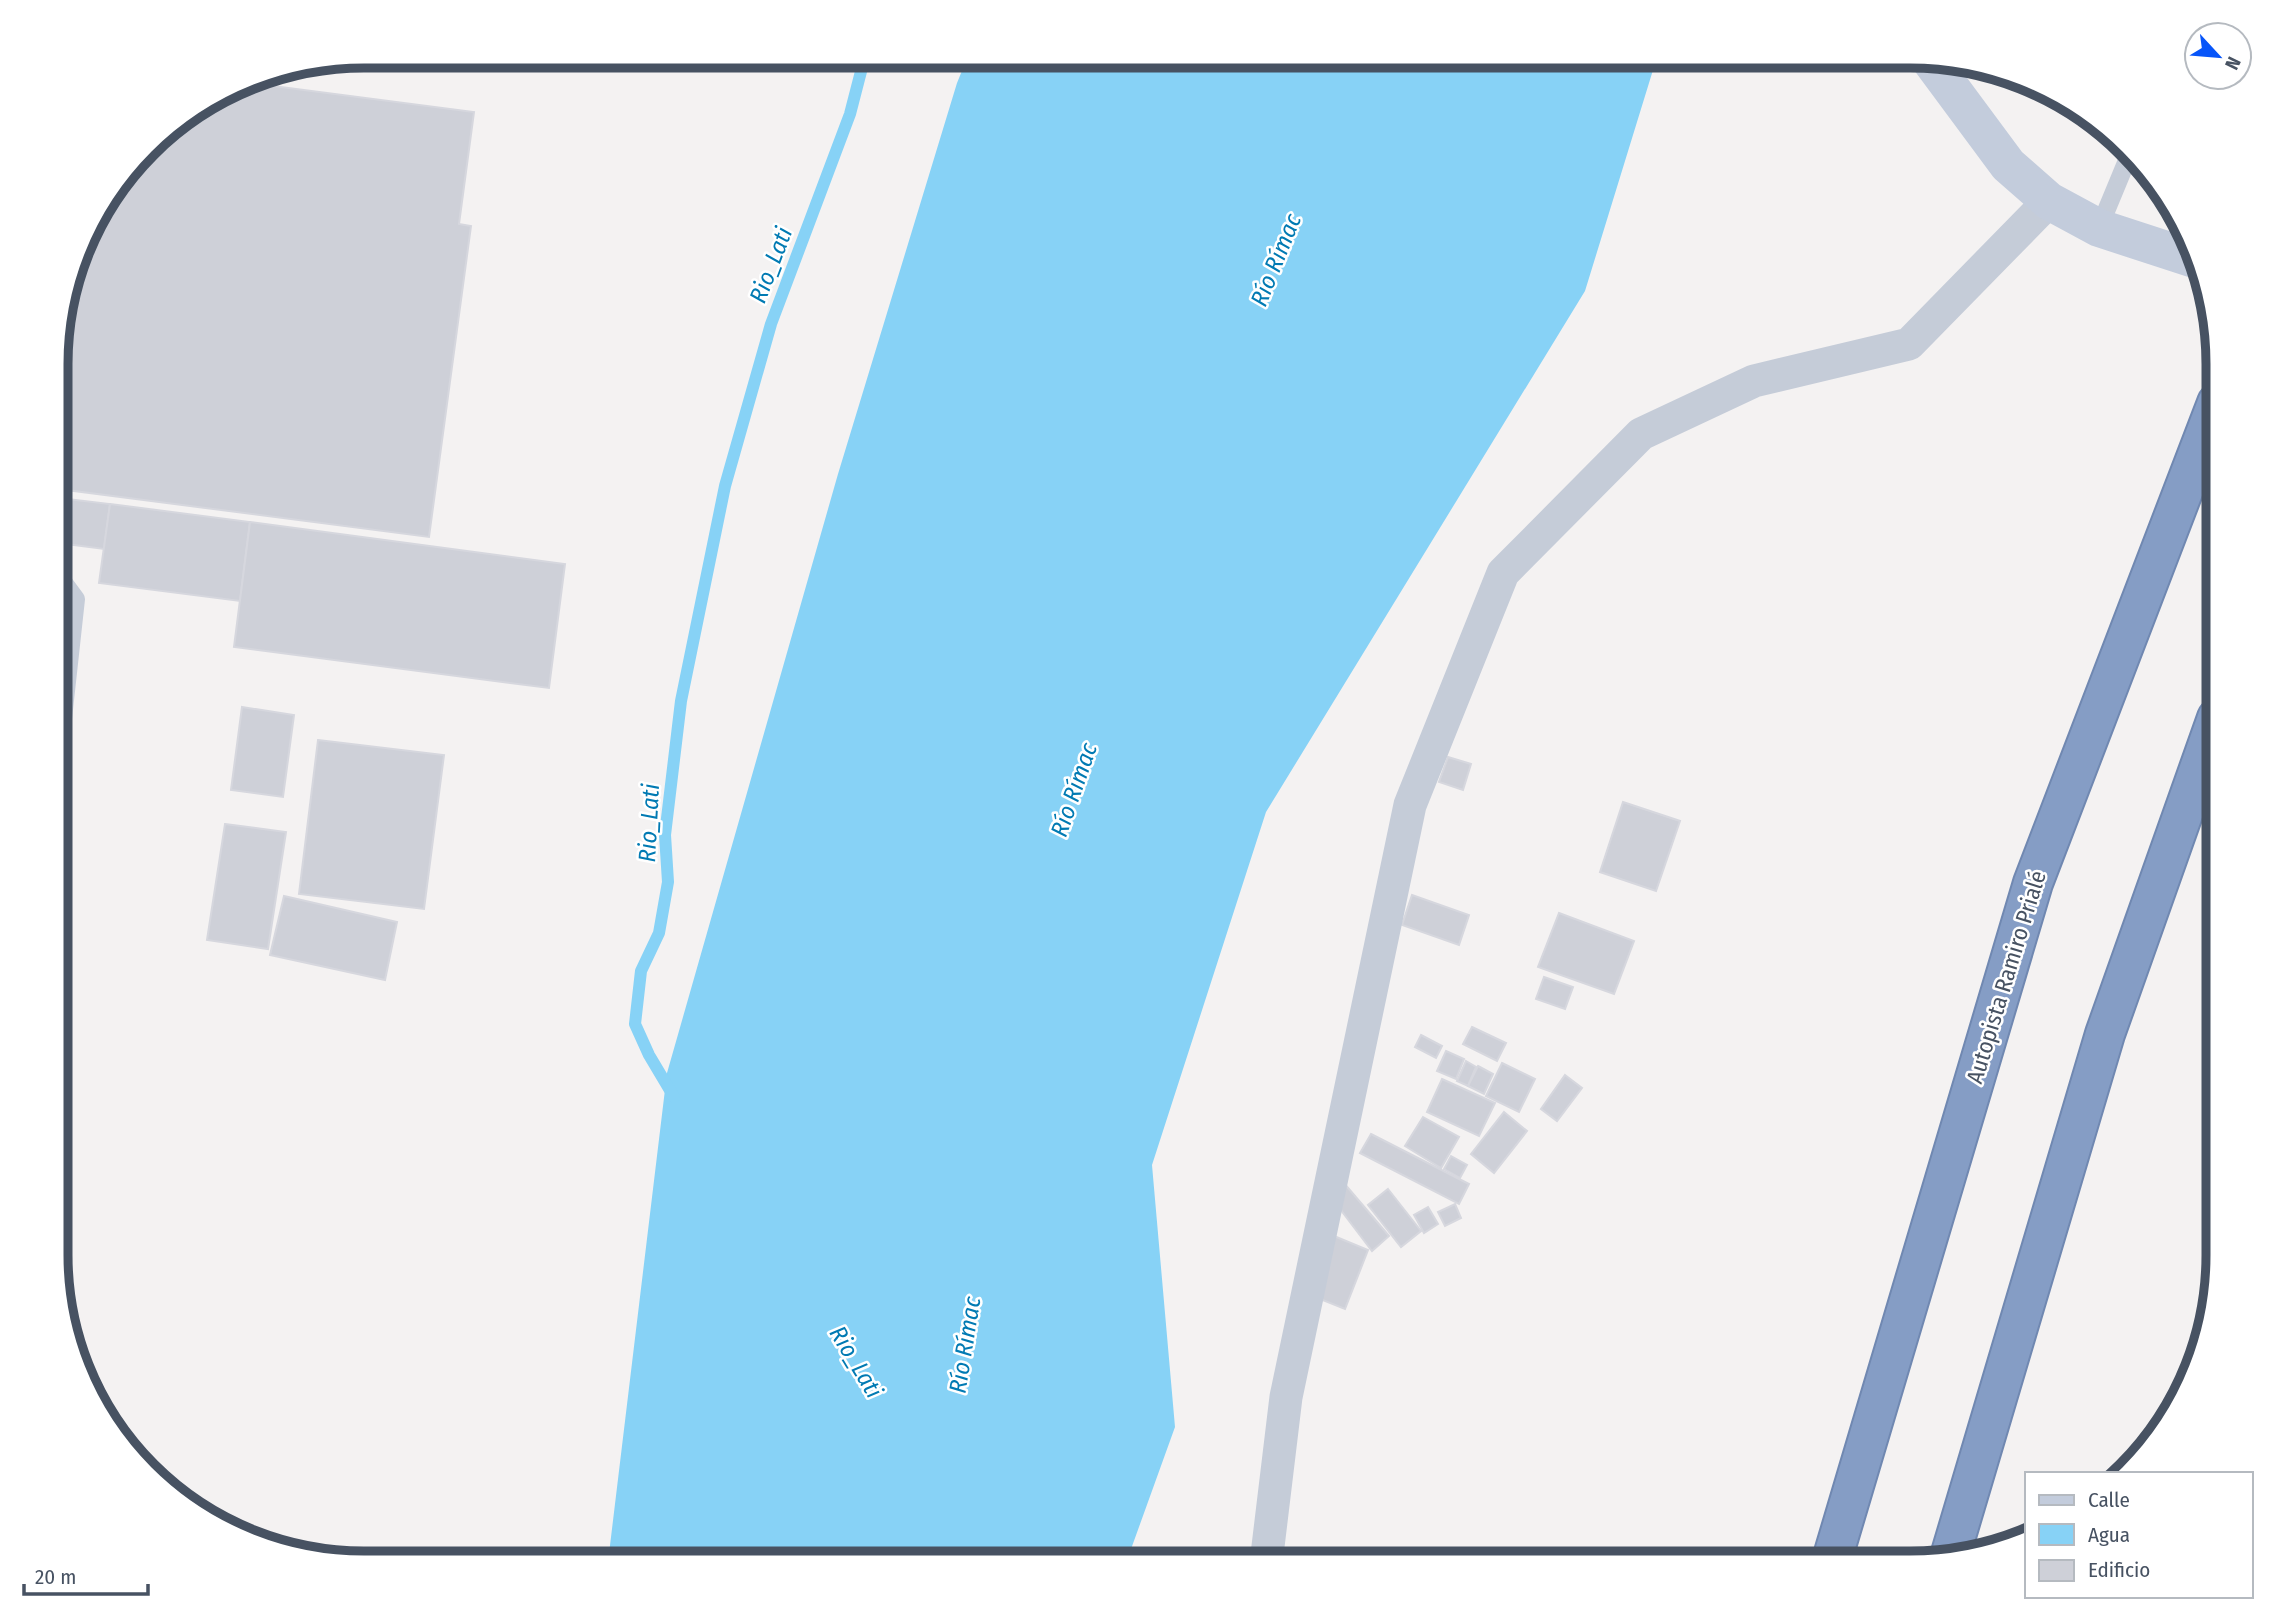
<svg xmlns="http://www.w3.org/2000/svg" width="2274" height="1619" font-family="'Fira Sans Condensed',sans-serif">
  <style>
    .water { fill: #87d2f6 }
    .lines { fill: none; stroke-linecap: round; stroke-linejoin: round }
    .stream { stroke: #87d2f6; stroke-width: 12 }
    .building { fill: #ced0d8; stroke: #d6d7de; stroke-width: 2 }
    .highway-casing { stroke: #7088b1; stroke-width: 42 }
    .lane { stroke: #c5ccd8; stroke-width: 18 }
    .street { stroke: #c5ccd8; stroke-width: 33 }
    .secondary { stroke: #c3ccdc; stroke-width: 38 }
    .highway { stroke: #859dc5; stroke-width: 38 }
    .labels { text-anchor: middle; stroke-width: 5; stroke-linejoin: round; paint-order: stroke }
    .street-label { font-size: 23px; fill: #475262; stroke: #fff }
    .water-label { font-size: 24px; font-style: italic; fill: #017ab3; stroke: #fff }
    .rim { fill: none; stroke: #475262; stroke-width: 9 }
  </style>
  <rect width="100%" height="100%" fill="#f4f2f2"/>
  <path class="water" d="M968,56l689,1 -72,234 -319,521 -114,353 23,262 -49,136 -518,-1 59,-489 171,-599 119,-391z"/>
  <g class="lines">
    <path class="stream" d="M674,1097l-25,-42 -14,-31 6,-53 18,-38 9,-51 -3,-47 16,-134 44,-215 46,-162 79,-210 15,-58"/>
  </g>
  <g class="building">
    <path d="M243,82l231,30 -15,112 12,2 -42,311 -370,-48v-164l29,-97 73,-95z"/>
    <path d="M59,498l51,6 -6,45 -45,-6z"/>
    <path d="M110,504l140,18 -10,79 -141,-18z"/>
    <path d="M250,522l315,42 -16,124 -315,-41z"/>
    <path d="M242,707l52,8 -11,82 -52,-7z"/>
    <path d="M318,740l126,15 -20,154 -125,-15z"/>
    <path d="M1448,757l23,7 -8,26 -24,-8z"/>
    <path d="M1623,802l57,19 -24,70 -56,-19z"/>
    <path d="M225,824l61,8 -18,117 -61,-9z"/>
    <path d="M1412,895l57,20 -10,30 -57,-20z"/>
    <path d="M284,896l113,26 -12,58 -115,-25z"/>
    <path d="M1559,913l75,28 -20,53 -76,-27z"/>
    <path d="M1544,977l29,10 -8,22 -29,-10z"/>
    <path d="M1472,1027l34,16 -9,18 -34,-17z"/>
    <path d="M1421,1035l21,11 -6,12 -21,-11z"/>
    <path d="M1446,1051l18,8 -8,20 -19,-8z"/>
    <path d="M1466,1061l10,6 -8,19 -11,-5z"/>
    <path d="M1502,1063l33,16 -16,33 -33,-16z"/>
    <path d="M1478,1066l15,8 -9,20 -16,-8z"/>
    <path d="M1565,1075l17,13 -25,33 -16,-12z"/>
    <path d="M1442,1079l53,24 -16,33 -52,-24z"/>
    <path d="M1504,1112l23,19 -33,42 -23,-19z"/>
    <path d="M1423,1117l36,20 -18,31 -36,-22z"/>
    <path d="M1371,1134l98,50 -10,20 -99,-51z"/>
    <path d="M1451,1156l16,9 -7,13 -16,-9z"/>
    <path d="M1343,1182l46,54 -17,15 -41,-54z"/>
    <path d="M1388,1189l33,42 -20,16 -33,-42z"/>
    <path d="M1455,1204l6,14 -16,8 -7,-14z"/>
    <path d="M1428,1207l10,17 -14,9 -10,-18z"/>
    <path d="M1334,1236l34,14 -23,59 -35,-14z"/>
  </g>
  <g class="lines">
    <defs>
      <g id="highway">
        <path d="M1951,1553l154,-519 112,-316"/>
        <path d="M1831,1563l202,-680 184,-480"/>
      </g>
    </defs>
    <use href="#highway" class="highway-casing"/>
    <g class="lane">
      <path d="M2099,228l29,-70"/>
      <path d="M59,576l17,23 -17,156"/>
    </g>
    <path class="street" d="M1266,1563l20,-166 124,-592 93,-232 138,-139 113,-53 155,-37 140,-143"/>
    <path class="secondary" d="M1928,57l80,108 41,36 50,27 95,31"/>
    <use href="#highway" class="highway"/>
  </g>
  <g class="labels">
    <g class="street-label">
      <text transform="translate(2006 977) rotate(-73)" y="8">Autopista Ramiro Prialé</text>
    </g>
    <g class="water-label">
      <text transform="translate(1276 260) rotate(-68)" y="8">Río Rímac</text>
      <text transform="translate(771 265) rotate(-69)" y="8">Rio_Lati</text>
      <text transform="translate(1074 790) rotate(-71)" y="8">Río Rímac</text>
      <text transform="translate(649 823) rotate(-87)" y="8">Rio_Lati</text>
      <text transform="translate(965 1345) rotate(-81)" y="8">Río Rímac</text>
      <text transform="translate(856 1362) rotate(59)" y="8">Rio_Lati</text>
    </g>
  </g>
  <path d="M0 0H2274V1619H0ZM364 68H1910A296 296 0 0 1 2206 364V1255A296 296 0 0 1 1910 1551H364A296 296 0 0 1 68 1255V364A296 296 0 0 1 364 68Z" fill="#fff" fill-rule="evenodd"/>
  <path class="rim" d="M364 68H1910A296 296 0 0 1 2206 364V1255A296 296 0 0 1 1910 1551H364A296 296 0 0 1 68 1255V364A296 296 0 0 1 364 68Z"/>
  <rect x="2025" y="1472" width="228" height="126" fill="#ffffff" stroke="#b5bac0" stroke-width="2"/>
  <rect x="2039" y="1495" width="35" height="10" fill="#c3ccdc" stroke="#b5bac0" stroke-width="2"/>
  <text x="2088" y="1507" font-size="21" fill="#475262">Calle</text>
  <rect x="2039" y="1524" width="35" height="21" fill="#87d2f6" stroke="#b5bac0" stroke-width="2"/>
  <text x="2088" y="1542" font-size="21" fill="#475262">Agua</text>
  <rect x="2039" y="1560" width="35" height="21" fill="#ced0d8" stroke="#b5bac0" stroke-width="2"/>
  <text x="2088" y="1577" font-size="21" fill="#475262">Edificio</text>
  <g transform="translate(2218 56) rotate(116)"><circle r="33" fill="#ffffff" stroke="#b5bac0" stroke-width="2"/>
  <path d="M0-5L12 26L0 18L-12 26Z" fill="#0755f9"/>
  <text y="-10" font-size="19" font-weight="bold" text-anchor="middle" fill="#475262">N</text>
  </g>
  <path d="M24 1584v10h124v-10" fill="none" stroke="#475262" stroke-width="3.5"/>
  <text x="35" y="1584" font-size="21" fill="#475262" stroke="#ffffff" stroke-width="5" paint-order="stroke">20 m</text>
</svg>
